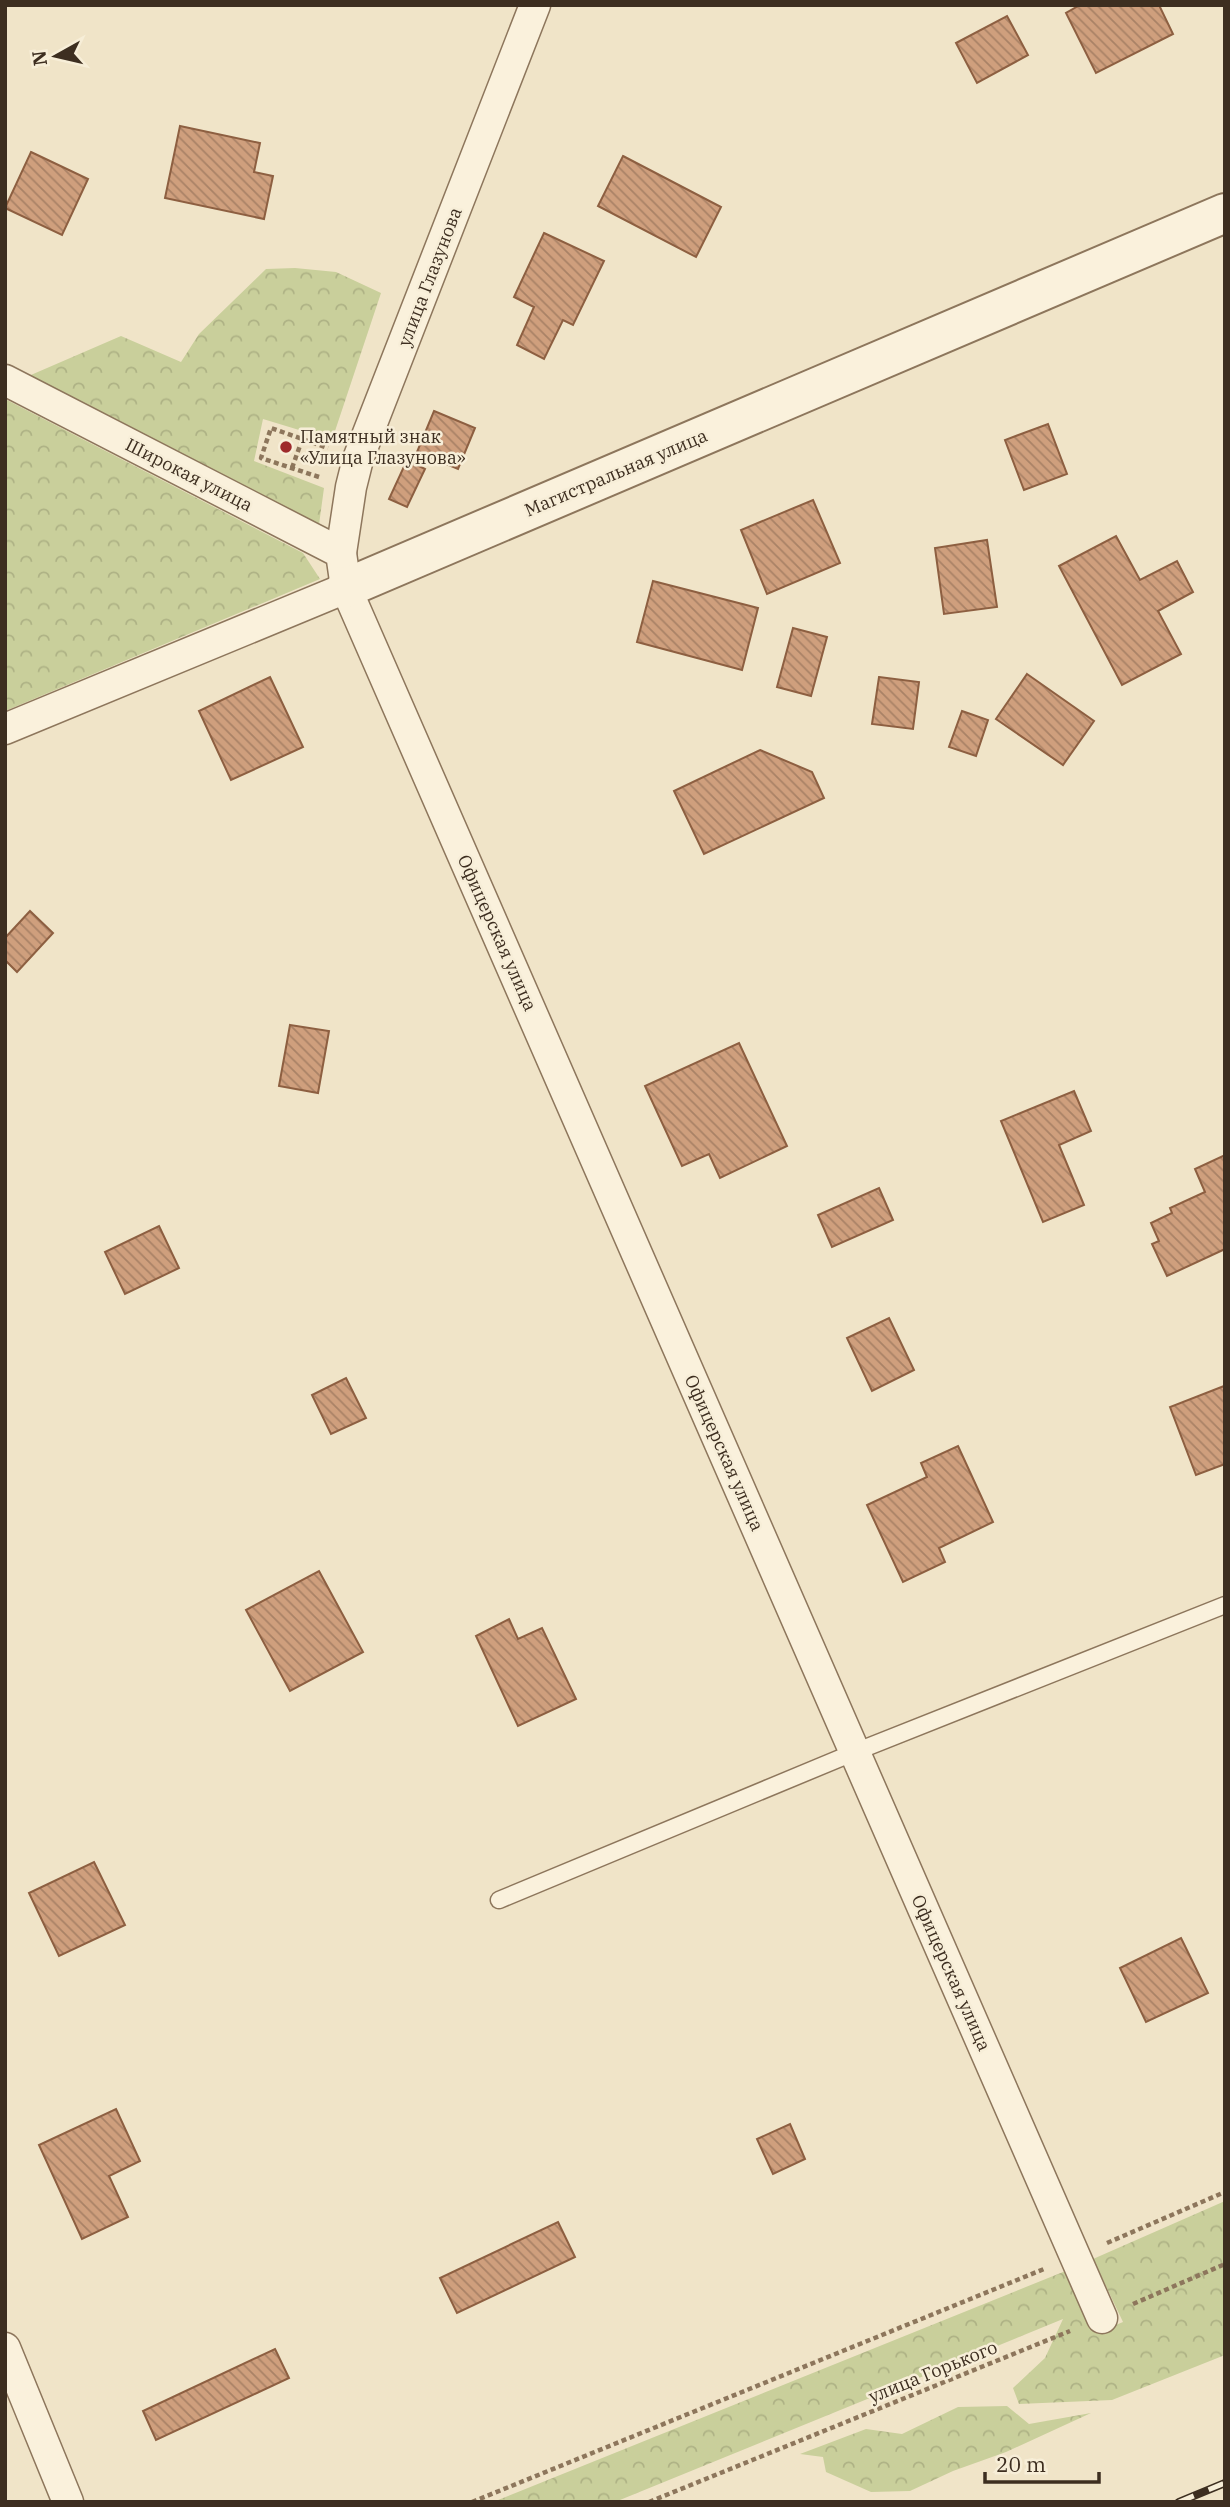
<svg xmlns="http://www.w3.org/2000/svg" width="1230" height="2507" font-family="'IBM Plex Serif',serif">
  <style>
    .forest { fill: url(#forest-crowns) }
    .building { fill: url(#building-back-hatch); stroke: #8d5f41; stroke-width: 2 }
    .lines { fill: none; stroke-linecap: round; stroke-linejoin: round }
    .service-casing { stroke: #8d765c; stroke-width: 19 }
    .minor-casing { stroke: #8d765c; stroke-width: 33 }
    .tertiary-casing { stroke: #8d765c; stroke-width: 42 }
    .path { stroke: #8d765c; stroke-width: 4.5; stroke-dasharray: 5 3.5; stroke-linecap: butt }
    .service { stroke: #faf1dc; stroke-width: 16 }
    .minor { stroke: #faf1dc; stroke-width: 30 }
    .tertiary { stroke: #faf1dc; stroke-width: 38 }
    .rail-casing { stroke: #3d2e20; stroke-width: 8 }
    .rail { stroke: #f7eed8; stroke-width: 5; stroke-dasharray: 16; stroke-linecap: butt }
    .poi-dot { fill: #9e2a2b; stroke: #f7eed8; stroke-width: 2.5 }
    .labels { text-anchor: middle; stroke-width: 5; stroke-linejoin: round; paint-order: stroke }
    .street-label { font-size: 18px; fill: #3d2e20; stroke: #f7eed8 }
    .poi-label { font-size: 18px; fill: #3d2e20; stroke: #f7eed8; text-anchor: start }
  </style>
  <defs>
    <pattern id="forest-crowns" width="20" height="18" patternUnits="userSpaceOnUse" patternTransform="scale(1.75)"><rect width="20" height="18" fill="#c9cf9b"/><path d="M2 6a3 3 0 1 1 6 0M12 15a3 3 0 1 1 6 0" fill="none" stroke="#aeb285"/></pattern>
    <pattern id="building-back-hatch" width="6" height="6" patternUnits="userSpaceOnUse" patternTransform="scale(1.75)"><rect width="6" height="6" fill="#cf9f7d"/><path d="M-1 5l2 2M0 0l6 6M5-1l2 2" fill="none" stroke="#a98266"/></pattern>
  </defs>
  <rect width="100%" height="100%" fill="#f0e4c8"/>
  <g class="forest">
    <path d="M295,268l41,4 45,21 -49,147 -69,-21 -9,42 70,27 -6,44 -301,-151 104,-45 60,26 18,-28 67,-65z"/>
    <path d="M5,399l298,154 17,26 -315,132z"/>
    <path d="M1225,2201v154l-113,45 -93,4 -6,-16 32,-30 18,-39 -448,183h-122l575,-232 28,63 27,-11 -30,-63z"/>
    <path d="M1007,2406l22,18 62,-11 -85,39 -53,19 -43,20 -39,1 -45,-20 -3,-15 -23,-3 66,-25 36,5 56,-27z"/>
  </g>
  <g class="building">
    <path d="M1080,5h79l14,29 -77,39 -30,-60z"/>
    <path d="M1007,16l21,39 -51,28 -21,-40z"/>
    <path d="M180,126l80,17 -6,29 19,4 -9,43 -99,-21z"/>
    <path d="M31,152l57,27 -26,56 -57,-27z"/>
    <path d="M623,156l98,51 -25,50 -98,-51z"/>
    <path d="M544,233l60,28 -31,64 -10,-5 -19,39 -27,-14 17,-38 -20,-10z"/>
    <path d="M434,411l41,17 -17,41 -41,-17z"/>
    <path d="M1048,424l19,50 -43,16 -19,-50z"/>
    <path d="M407,460l18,9 -18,38 -18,-8z"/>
    <path d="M813,500l27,63 -73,31 -26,-64z"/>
    <path d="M1116,536l24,44 37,-19 16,31 -35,19 23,43 -59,31 -63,-119z"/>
    <path d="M987,540l10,67 -53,7 -9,-66z"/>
    <path d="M653,581l105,27 -16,62 -105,-28z"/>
    <path d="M793,628l34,9 -16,59 -34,-9z"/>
    <path d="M1027,674l67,47 -31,44 -67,-46z"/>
    <path d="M270,677l33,70 -72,33 -32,-69z"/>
    <path d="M879,677l40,5 -6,47 -41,-5z"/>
    <path d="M962,711l26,9 -12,36 -27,-9z"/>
    <path d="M760,750l52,22 12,26 -120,56 -30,-63z"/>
    <path d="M30,911l23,22 -36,39 -12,-12v-22z"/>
    <path d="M290,1025l39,6 -11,62 -39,-7z"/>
    <path d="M739,1043l48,103 -67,32 -11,-24 -27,12 -37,-80z"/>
    <path d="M1074,1091l17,40 -32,14 25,60 -41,17 -42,-101z"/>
    <path d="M1225,1155v94l-58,27 -15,-32 7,-3 -8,-18 21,-10 -2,-5 35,-16 -10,-23z"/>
    <path d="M879,1188l14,32 -61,27 -14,-32z"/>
    <path d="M159,1226l20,42 -54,26 -20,-42z"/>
    <path d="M889,1318l25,52 -42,21 -25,-53z"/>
    <path d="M346,1378l20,40 -35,16 -19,-39z"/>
    <path d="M1224,1386l1,78 -29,11 -26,-68z"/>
    <path d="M958,1446l35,76 -54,26 6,14 -42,20 -36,-77 60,-28 -6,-14z"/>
    <path d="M319,1571l44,81 -73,39 -44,-81z"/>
    <path d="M509,1619l9,20 24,-11 34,71 -58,27 -42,-90z"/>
    <path d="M94,1862l31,63 -66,31 -30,-63z"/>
    <path d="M1181,1938l27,55 -62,29 -26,-54z"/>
    <path d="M116,2109l24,52 -31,15 19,41 -46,22 -43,-94z"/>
    <path d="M790,2124l15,35 -32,15 -16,-35z"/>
    <path d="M558,2222l17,35 -118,56 -17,-35z"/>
    <path d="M275,2349l14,29 -133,62 -13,-29z"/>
  </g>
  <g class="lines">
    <defs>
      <path id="service" d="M499,1900l356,-148 370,-147"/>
      <g id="minor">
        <path d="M5,380l336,173 5,35 756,1730"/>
        <path d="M341,553l10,-66 7,-28 177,-454"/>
        <path d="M5,729l341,-141"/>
        <path d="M5,2348l63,154"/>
      </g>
      <path id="tertiary" d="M346,588l879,-375"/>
    </defs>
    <use href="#service" class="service-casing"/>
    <use href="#minor" class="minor-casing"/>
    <use href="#tertiary" class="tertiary-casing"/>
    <g class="path">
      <path d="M292,468l10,-28"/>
      <path d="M319,477l-58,-19 10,-30 57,20"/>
      <path d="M1107,2243l118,-51"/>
      <path d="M1133,2304l92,-40"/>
      <path d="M472,2502l572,-233"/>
      <path d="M649,2502l421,-171"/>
    </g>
    <use href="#service" class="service"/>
    <use href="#minor" class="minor"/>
    <use href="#tertiary" class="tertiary"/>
    <defs>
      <path id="rail" d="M1179,2502l46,-19"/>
    </defs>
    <use href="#rail" class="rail-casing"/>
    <use href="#rail" class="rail"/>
  </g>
  <circle class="poi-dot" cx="286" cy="447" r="7"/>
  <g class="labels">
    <g class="street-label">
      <text transform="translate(430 277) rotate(-69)" y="6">улица Глазунова</text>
      <text transform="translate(616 473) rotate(-23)" y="6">Магистральная улица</text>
      <text transform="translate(189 475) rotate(27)" y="6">Широкая улица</text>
      <text transform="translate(497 933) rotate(66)" y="6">Офицерская улица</text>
      <text transform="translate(724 1453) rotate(66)" y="6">Офицерская улица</text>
      <text transform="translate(951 1973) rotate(66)" y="6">Офицерская улица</text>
      <text transform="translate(933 2372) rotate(-22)" y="6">улица Горького</text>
    </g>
    <g class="poi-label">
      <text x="300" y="443">Памятный знак<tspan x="300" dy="21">«Улица Глазунова»</tspan></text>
    </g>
  </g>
  <rect width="1230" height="2507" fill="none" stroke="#3d2e20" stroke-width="14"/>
  <g transform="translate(56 56) rotate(262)" stroke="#f7eed8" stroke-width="5" paint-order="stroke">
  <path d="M0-5L12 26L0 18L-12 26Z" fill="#3d2e20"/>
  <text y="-10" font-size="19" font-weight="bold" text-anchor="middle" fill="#3d2e20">N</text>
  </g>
  <path d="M985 2472v10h114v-10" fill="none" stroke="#3d2e20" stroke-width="3.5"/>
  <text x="996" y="2472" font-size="21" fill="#3d2e20" stroke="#f7eed8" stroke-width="5" paint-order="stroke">20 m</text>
</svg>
